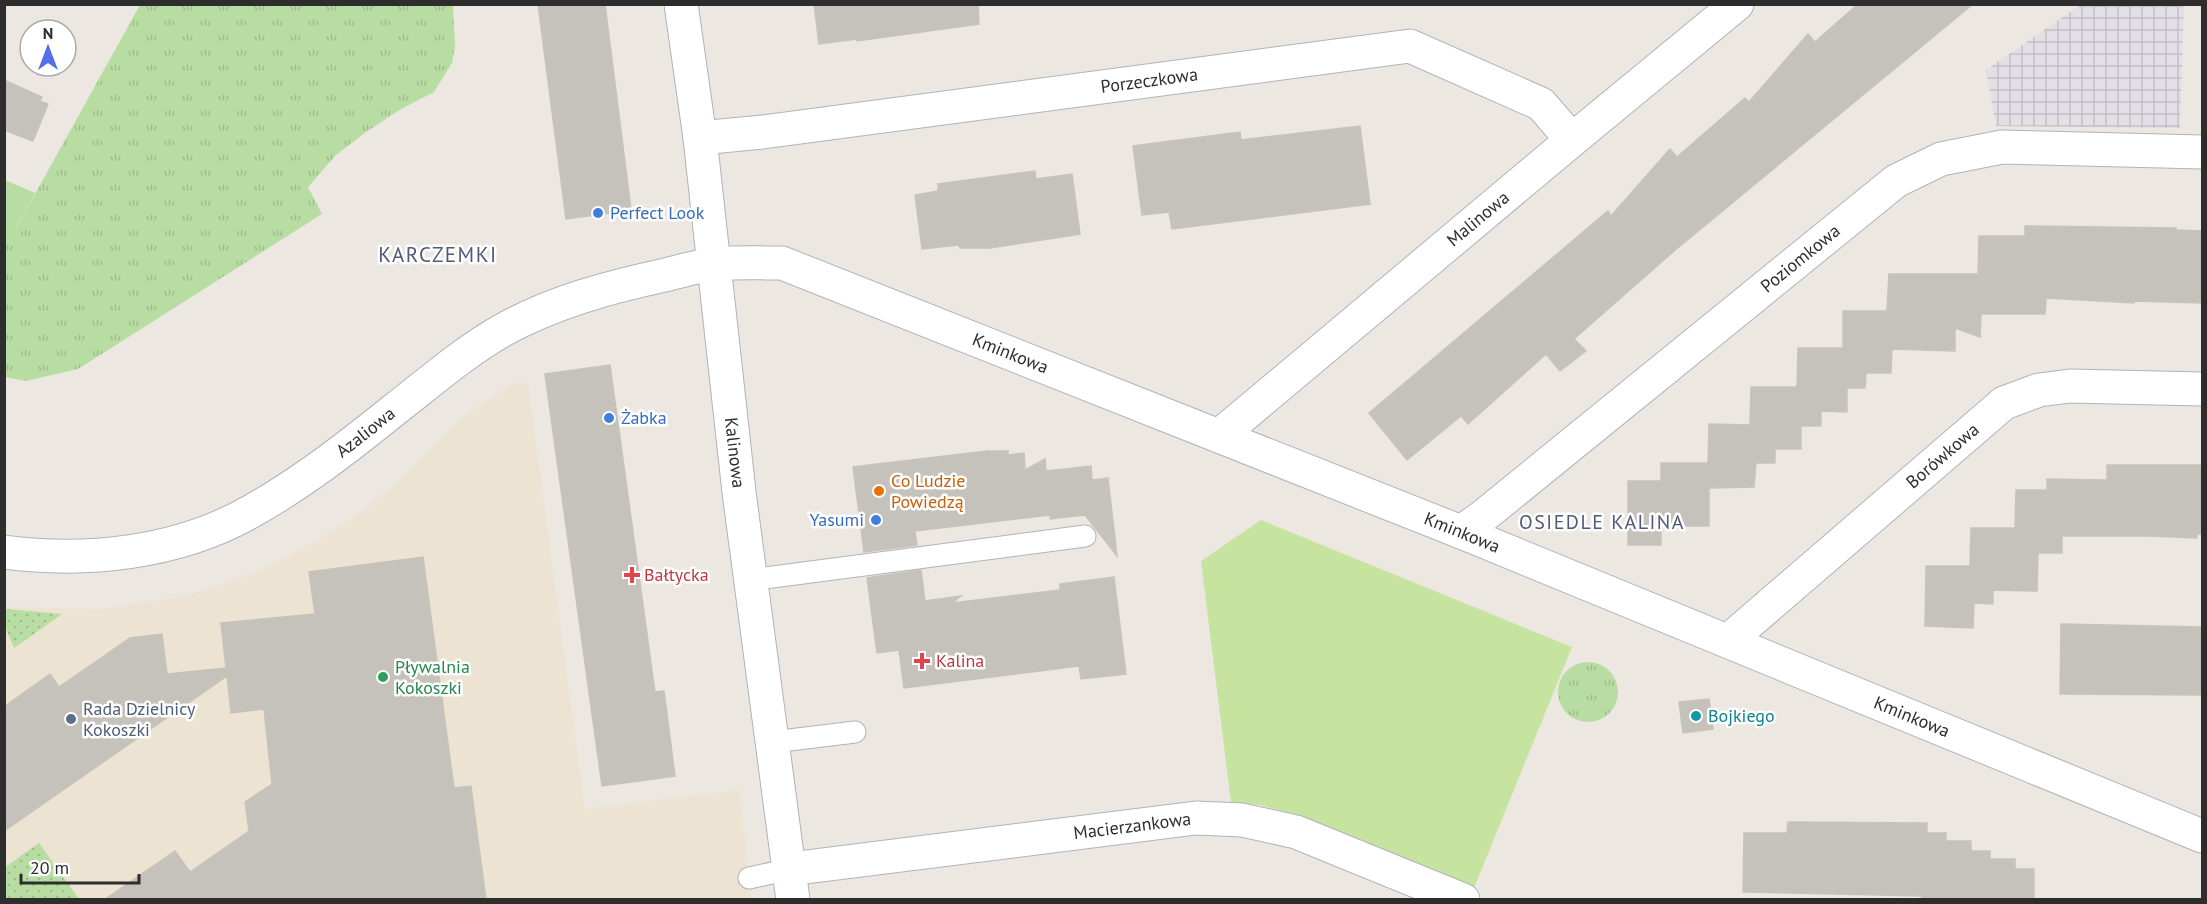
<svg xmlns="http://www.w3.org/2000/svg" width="2207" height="904" font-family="'PT Sans',sans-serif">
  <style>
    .industrial { fill: url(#industrial-grid) }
    .education { fill: #ece3d2 }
    .grass { fill: url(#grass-dots) }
    .park { fill: url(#park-tufts) }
    .garden { fill: #b8dda3 }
    .pitch { fill: #c7e3a0 }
    .building { fill: #c5c2bc; stroke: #c8c3ba; stroke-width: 1.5 }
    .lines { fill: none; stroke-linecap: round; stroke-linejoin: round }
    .service-casing { stroke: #b1b3bb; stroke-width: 23 }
    .minor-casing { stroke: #b1b3bb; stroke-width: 35 }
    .service { stroke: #fff; stroke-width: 21 }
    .minor { stroke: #fff; stroke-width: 33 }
    .shop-dot { fill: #3f7fe0; stroke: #fff; stroke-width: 2 }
    .food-dot { fill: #e8710a; stroke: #fff; stroke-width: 2 }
    .health-dot { fill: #e0444e; stroke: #fff; stroke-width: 2 }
    .leisure-dot { fill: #2e9e5b; stroke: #fff; stroke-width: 2 }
    .culture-dot { fill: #0f9aa8; stroke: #fff; stroke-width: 2 }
    .service-dot { fill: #5c6f8a; stroke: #fff; stroke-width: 2 }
    .labels { text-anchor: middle; stroke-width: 5; stroke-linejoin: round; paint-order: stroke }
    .street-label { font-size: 18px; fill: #2d2d2d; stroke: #fff }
    .shop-label { font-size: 18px; fill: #366cbe; stroke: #fff; text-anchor: start }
    .food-label { font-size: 18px; fill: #c56008; stroke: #fff; text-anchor: start }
    .health-label { font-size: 18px; fill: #be3a42; stroke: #fff; text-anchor: start }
    .leisure-label { font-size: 18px; fill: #27864d; stroke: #fff; text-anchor: start }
    .service-label { font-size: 18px; fill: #4e5e75; stroke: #fff; text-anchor: start }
    .culture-label { font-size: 18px; fill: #0d838f; stroke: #fff; text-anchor: start }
    .neighbourhood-label { font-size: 20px; letter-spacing: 1.5px; fill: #515979; stroke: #fff }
    .quarter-label { font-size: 21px; letter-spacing: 1.5px; fill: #515979; stroke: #fff }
  </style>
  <defs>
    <pattern id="industrial-grid" width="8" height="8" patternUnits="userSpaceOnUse" patternTransform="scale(1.5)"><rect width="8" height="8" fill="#e2e0e6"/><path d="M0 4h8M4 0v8" fill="none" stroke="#c2c0c6"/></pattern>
    <pattern id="grass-dots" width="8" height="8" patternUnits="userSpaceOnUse" patternTransform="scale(1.5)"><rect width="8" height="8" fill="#b8dda3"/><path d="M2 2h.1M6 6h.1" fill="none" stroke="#9ebe8d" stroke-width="1.8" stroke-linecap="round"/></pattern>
    <pattern id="park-tufts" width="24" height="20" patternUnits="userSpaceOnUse" patternTransform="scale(1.5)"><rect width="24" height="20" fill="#b8dda3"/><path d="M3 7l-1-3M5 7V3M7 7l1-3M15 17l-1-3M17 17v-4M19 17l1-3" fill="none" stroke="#9ebe8d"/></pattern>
  </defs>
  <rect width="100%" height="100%" fill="#ece7e1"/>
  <path class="industrial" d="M2080,5h104l-4,123 -184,-2 -10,-56z"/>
  <path class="education" d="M512,383h16l57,426 154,-19 13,109h-747l-1,-292 98,2 88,-14 68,-24 56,-29 39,-24 34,-27 73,-71z"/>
  <g class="grass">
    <path d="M5,609l57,5 -48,34 -9,-21z"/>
    <path d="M39,843l40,56h-74v-32z"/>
  </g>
  <g class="park">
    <path d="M140,5h313l2,41 -3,17 -18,29 -33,17 -35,23 -30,23 -28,32 14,27 -244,155 -52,12 -21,-4v-129z"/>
    <circle cx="1588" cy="692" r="30"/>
  </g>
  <path class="garden" d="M5,180l30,13 -30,55z"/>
  <path class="pitch" d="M1261,520l311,127 -98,241 -177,-72 -36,-11 -30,-3 -30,-241z"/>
  <g class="building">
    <path d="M538,4h67l26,206 -65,9z"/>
    <path d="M814,4h164l1,20 -122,17v-2l-38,5z"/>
    <path d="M1858,4h115l-299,247 -100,88 12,12 -26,20 -14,-17 -78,70 -7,-8 -54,44 -38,-47 239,-202 3,5 59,-67 7,8 68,-59 4,4 59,-68 7,8z"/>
    <path d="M4,80l38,17 -2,4 8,3 -15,37 -29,-11z"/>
    <path d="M1360,126l10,78 -198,25 -3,-17 -27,3 -9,-69 107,-14 1,8z"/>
    <path d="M1035,171l1,8 36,-5 8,60 -90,14h-30l-1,-3 -37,4 -7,-54 23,-4v-7z"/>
    <path d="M2025,226l151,2v2l26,1v72l-68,-2v2l-88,-5 -1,16h-64l-1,23 -25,-9v23l-63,-2 -1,24h-25l-1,15h-18v24l-26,-1v15h-20v23h-26v14h-19l-2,24 -45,1v38h-48v19h-33v-64h33v-18h47l1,-39 41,1 1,-38h46l1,-39h45v-37h44l2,-37h89l1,-38h46z"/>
    <path d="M610,365l45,327 9,-1 11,85 -73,10 -57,-412z"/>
    <path d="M987,451h21v4l16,-2 1,17 20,-11 1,12 45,-5 1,14 16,-2 9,78 -32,-41 -35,4v-4l-135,16 2,14 -53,7 -11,-85z"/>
    <path d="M2107,465h95v69h-5v4l-47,-2h-88v17h-24l-1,38 -44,-1v14l-19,-1 -1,25 -48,-2 1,-60h44l1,-38h44l1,-38h31v-11l60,1z"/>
    <path d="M423,557l31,231 17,-2 15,114h-382l71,-49 15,21 59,-41 -4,-29 27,-18 -8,-75 -33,4 -4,-37 -223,155v-124l46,-33 9,13 71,-49 32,-4 5,40 59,-6 -5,-45 94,-9 -6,-42z"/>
    <path d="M921,570l4,31 36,-5 -9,7 108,-13v-6l54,-7 12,97 -45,5 -2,-13 -175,22 -5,-38 -22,3 -10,-75z"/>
    <path d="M2061,624l141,3v68l-142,-1z"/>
    <path d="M1709,699l4,30 -30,4 -4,-31z"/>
    <path d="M1788,822l139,1v10h19v8h25v10h19v8h25v10h19v31h-112v-4l-179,-4 1,-59h43z"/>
  </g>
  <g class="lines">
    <defs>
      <g id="service">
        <path d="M750,580l335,-44"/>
        <path d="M773,742l82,-10"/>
        <path d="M749,878l41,-9"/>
      </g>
      <g id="minor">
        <path id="s1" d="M681,4l19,134 39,354 54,408"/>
        <path id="s2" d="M700,138l63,-6 647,-86 131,58 31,36"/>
        <path id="s3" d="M1219,436l353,-296 165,-136"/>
        <path id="s4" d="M1461,532l20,-14 415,-337 45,-22 61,-12 200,5"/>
        <path id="s5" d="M4,552c82,11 174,1 246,-40 52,-29 98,-65 144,-102 35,-27 70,-58 109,-80 50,-28 107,-43 162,-55 16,-4 33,-9 49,-11 22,-2 46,-1 68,-1l679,269 741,304"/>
        <path id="s6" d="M1729,640l275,-237 35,-13 31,-4 132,3"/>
        <path id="s7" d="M790,869l406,-51 46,2 54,12 167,68"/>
      </g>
    </defs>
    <use href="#service" class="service-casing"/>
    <use href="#minor" class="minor-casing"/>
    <use href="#service" class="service"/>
    <use href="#minor" class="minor"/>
  </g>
  <g class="shop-dot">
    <circle cx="598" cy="213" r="6"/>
    <circle cx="609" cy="418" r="6"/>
    <circle cx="876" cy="520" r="6"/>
  </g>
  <circle class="food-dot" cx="879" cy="491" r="6"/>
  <g class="health-dot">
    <path d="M629 566h6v6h6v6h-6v6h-6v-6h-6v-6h6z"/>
    <path d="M919 652h6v6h6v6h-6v6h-6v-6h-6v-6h6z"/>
  </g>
  <circle class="leisure-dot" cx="383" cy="677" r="6"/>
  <circle class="culture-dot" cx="1696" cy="716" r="6"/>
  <circle class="service-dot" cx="71" cy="719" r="6"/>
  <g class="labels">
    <g class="street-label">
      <text dy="6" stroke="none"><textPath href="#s2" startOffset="453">Porzeczkowa</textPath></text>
      <text dy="6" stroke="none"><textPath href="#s3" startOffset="338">Malinowa</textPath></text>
      <text dy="6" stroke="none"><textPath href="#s4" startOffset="436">Poziomkowa</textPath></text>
      <text dy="6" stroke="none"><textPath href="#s5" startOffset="1101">Kminkowa</textPath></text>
      <text dy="6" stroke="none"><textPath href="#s5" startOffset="394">Azaliowa</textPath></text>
      <text dy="6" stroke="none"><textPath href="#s1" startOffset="452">Kalinowa</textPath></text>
      <text dy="6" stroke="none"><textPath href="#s6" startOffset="282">Borówkowa</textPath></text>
      <text dy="6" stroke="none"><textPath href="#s5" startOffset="1587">Kminkowa</textPath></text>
      <text dy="6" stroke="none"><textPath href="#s5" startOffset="2073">Kminkowa</textPath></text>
      <text dy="6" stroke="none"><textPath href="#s7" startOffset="345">Macierzankowa</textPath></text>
    </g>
    <g class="shop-label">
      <text x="610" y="219">Perfect Look</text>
      <text x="621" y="424">Żabka</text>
      <text x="864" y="526" text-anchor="end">Yasumi</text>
    </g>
    <g class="food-label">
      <text x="891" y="487">Co Ludzie<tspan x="891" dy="21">Powiedzą</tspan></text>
    </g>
    <g class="health-label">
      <text x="644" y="581">Bałtycka</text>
      <text x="936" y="667">Kalina</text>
    </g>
    <g class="leisure-label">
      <text x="395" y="673">Pływalnia<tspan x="395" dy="21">Kokoszki</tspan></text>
    </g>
    <g class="service-label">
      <text x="83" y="715">Rada Dzielnicy<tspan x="83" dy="21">Kokoszki</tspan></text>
    </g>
    <g class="culture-label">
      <text x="1708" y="722">Bojkiego</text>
    </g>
    <g class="neighbourhood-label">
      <text x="1602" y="529">OSIEDLE KALINA</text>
    </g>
    <g class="quarter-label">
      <text x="438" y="262">KARCZEMKI</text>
    </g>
  </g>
  <rect width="2207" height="904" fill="none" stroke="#2d2d2d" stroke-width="12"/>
  <g transform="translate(48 48)"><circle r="28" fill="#ffffff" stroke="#ababab" stroke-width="1.5"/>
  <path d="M0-4.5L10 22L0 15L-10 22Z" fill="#5370e7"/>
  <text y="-9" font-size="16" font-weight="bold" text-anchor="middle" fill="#2d2d2d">N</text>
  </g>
  <path d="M21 874v9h118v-9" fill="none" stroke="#2d2d2d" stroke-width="3"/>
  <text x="30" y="874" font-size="18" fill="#2d2d2d" stroke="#ffffff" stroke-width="4.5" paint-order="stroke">20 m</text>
</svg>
